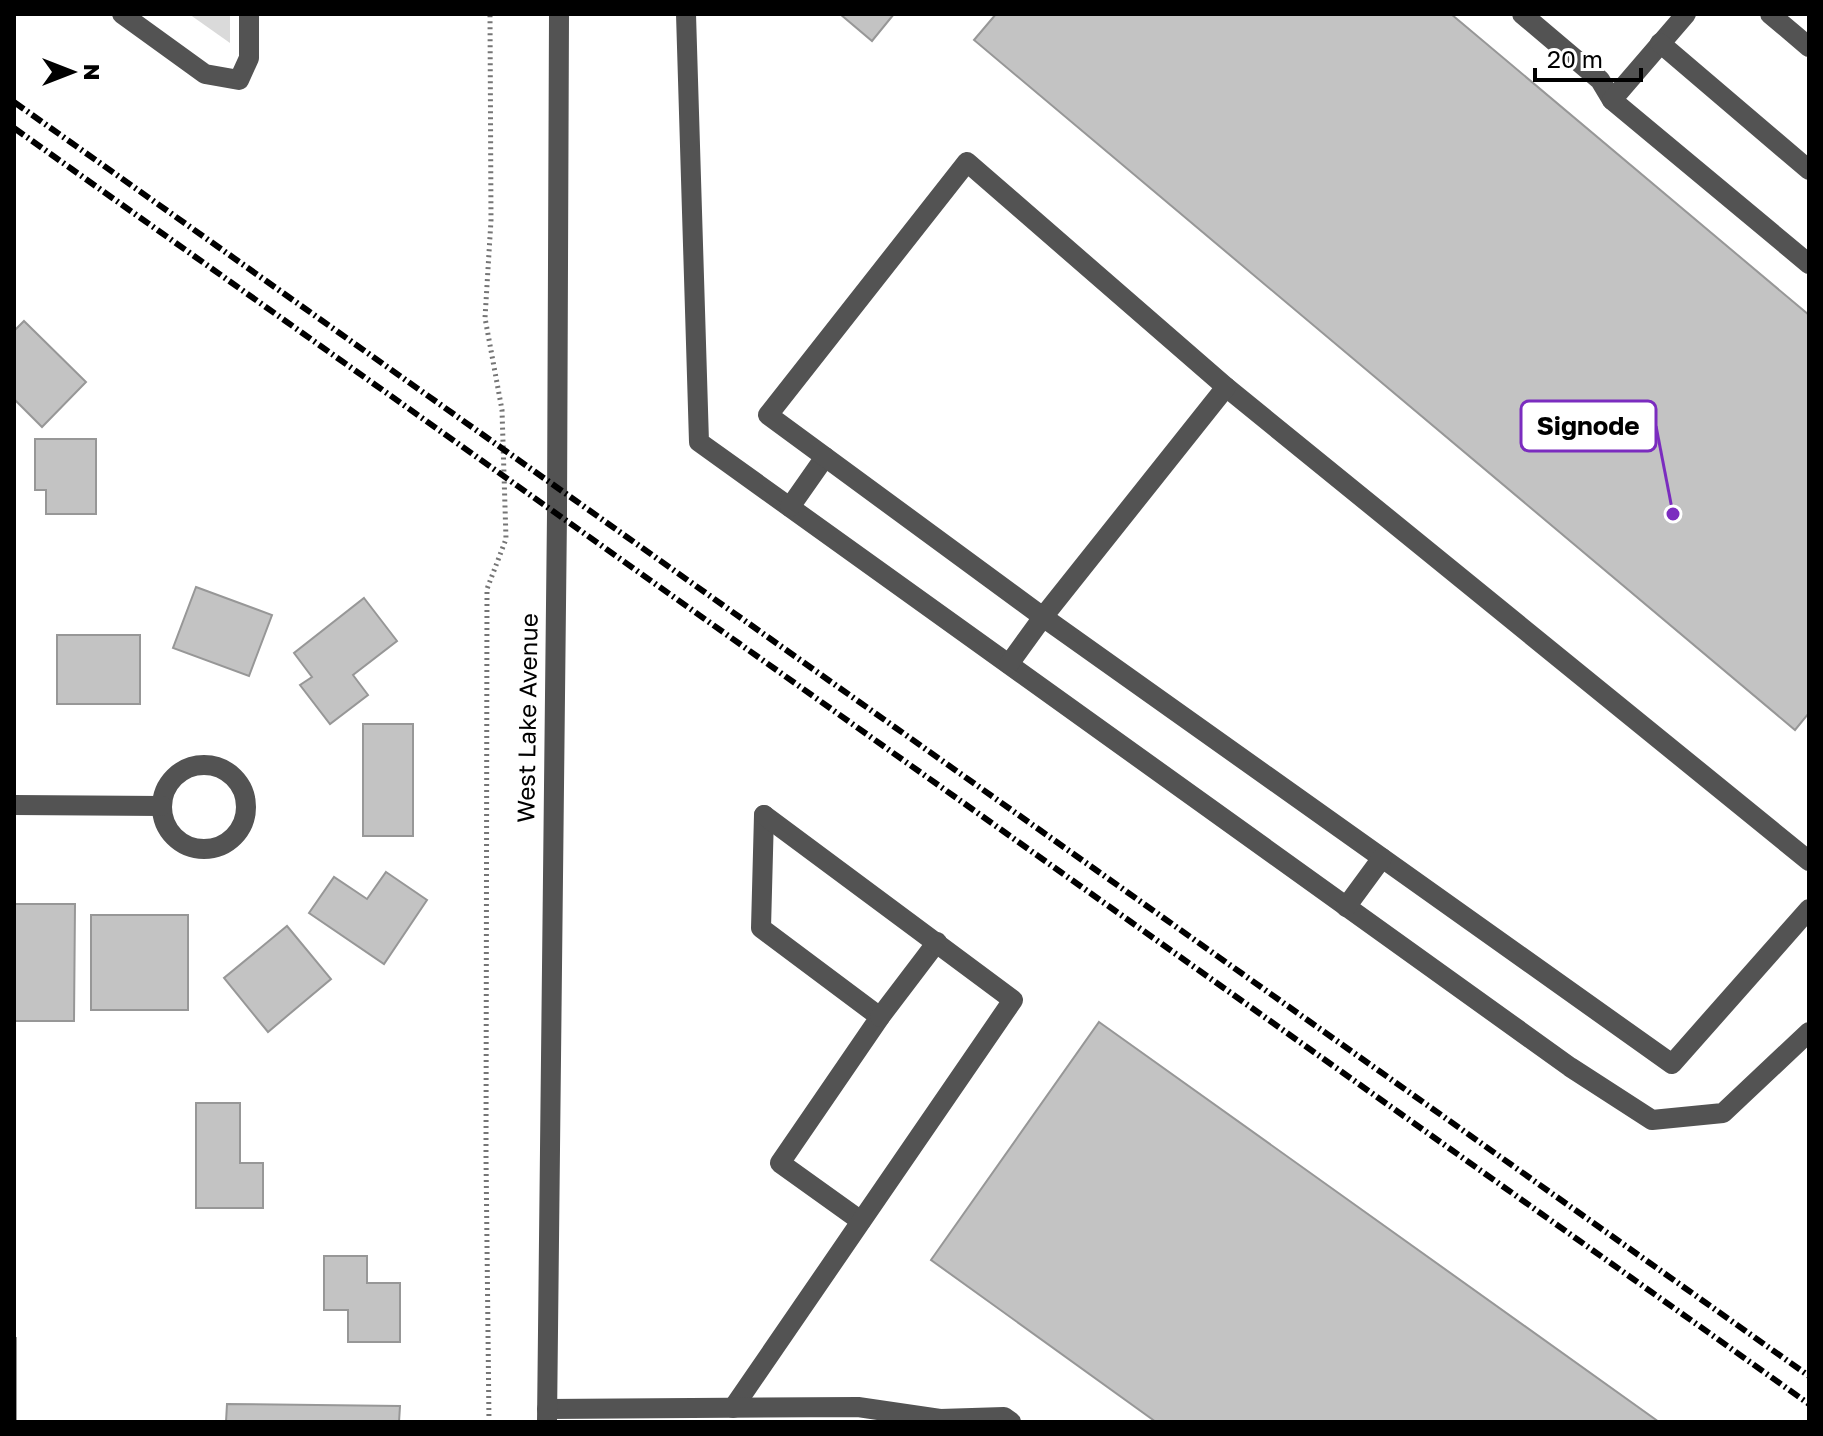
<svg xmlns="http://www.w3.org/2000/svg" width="1823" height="1436" font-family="'Golos Text',sans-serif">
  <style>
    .green { fill: #dadada }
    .building { fill: #c3c3c3; stroke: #979797; stroke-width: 2 }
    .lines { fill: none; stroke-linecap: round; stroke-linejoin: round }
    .path { stroke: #757575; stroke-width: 5; stroke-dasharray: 2 4; stroke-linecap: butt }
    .minor { stroke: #535353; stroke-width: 20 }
    .rail { stroke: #000; stroke-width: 6; stroke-dasharray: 12 4 2 4; stroke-linecap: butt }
    .labels { text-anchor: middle; stroke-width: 8; stroke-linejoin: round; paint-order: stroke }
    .street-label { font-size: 24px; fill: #000; stroke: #fff }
    .leader { fill: none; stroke: #7b2cbf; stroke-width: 3 }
    .callout-dot { fill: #7b2cbf; stroke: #fff; stroke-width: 3 }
    .callout { fill: #fff; stroke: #7b2cbf; stroke-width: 3 }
    .callout-label { font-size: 26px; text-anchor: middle; font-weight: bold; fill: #000 }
  </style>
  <rect width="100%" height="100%" fill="#fff"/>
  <path class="green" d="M189,14h41v29z"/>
  <g class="building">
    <path d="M840,14h54l-22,27z"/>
    <path d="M996,14h455l358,301v398l-14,17 -821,-690z"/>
    <path d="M24,321l62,61 -44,45 -28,-28v-68z"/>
    <path d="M35,439h61v75h-50v-24h-11z"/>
    <path d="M196,587l76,28 -23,61 -76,-28z"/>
    <path d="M364,598l33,43 -44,34 15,20 -38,29 -30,-39 12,-8 -18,-24z"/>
    <rect x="57" y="635" width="83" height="69"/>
    <rect x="363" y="724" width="50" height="112"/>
    <path d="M386,872l41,28 -43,64 -75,-51 25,-36 33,22z"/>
    <path d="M14,904h61l-1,117h-60z"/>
    <rect x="91" y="915" width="97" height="95"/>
    <path d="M287,926l44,53 -63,53 -44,-54z"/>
    <path d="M1099,1022l560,400h-503l-225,-162z"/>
    <path d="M196,1103h44v60h23v45h-67z"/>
    <path d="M324,1256h43v27h33v59h-52v-32h-24z"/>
    <path d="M14,1338h2v83l71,1h-73z"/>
    <path d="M227,1404l173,2 -1,16h-173z"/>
  </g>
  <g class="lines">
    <path class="path" d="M489,1422l-3,-266 1,-567 19,-50 -4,-129 -17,-92 6,-98 -1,-206"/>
    <g class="minor">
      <path d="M122,14l83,60 34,6 10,-22v-44"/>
      <path d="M686,14l13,428 871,625 82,53 71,-7 86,-81"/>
      <path d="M1522,14l78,66 12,20"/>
      <path d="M1686,14l-74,86 197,164"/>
      <path d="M1770,14l39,33"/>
      <path d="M1660,43l149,127"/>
      <path d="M1226,387l583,474"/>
      <path d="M790,507l35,-50"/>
      <path d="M1009,664l34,-47 -275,-202 199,-253 259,225 -183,230 629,447 137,-155"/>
      <circle cx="204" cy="807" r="42"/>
      <path d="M14,805l148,1"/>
      <path d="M764,815l-3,113 119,89 -100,146 81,58"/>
      <path d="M1346,907l36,-49"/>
      <path d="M880,1017l57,-75"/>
      <path d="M733,1408l280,-408 -249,-185"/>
      <path d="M547,1409l311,-2 82,12 64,-2 7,5"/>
      <path d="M547,1422l10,-908 2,-500"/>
    </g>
    <g class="rail">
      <path d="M14,102l1795,1274"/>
      <path d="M14,128l1795,1276"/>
    </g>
  </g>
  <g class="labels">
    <g class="street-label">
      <text transform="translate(528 718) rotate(-89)" y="8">West Lake Avenue</text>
    </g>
  </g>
  <path class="leader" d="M1673 514L1656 426"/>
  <circle class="callout-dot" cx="1673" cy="514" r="8"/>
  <rect class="callout" x="1521" y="401" width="135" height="50" rx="8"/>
  <g class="callout-label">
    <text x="1588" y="435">Signode</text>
  </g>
  <rect width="1823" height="1436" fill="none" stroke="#000000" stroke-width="32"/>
  <g transform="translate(72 72) rotate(90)" stroke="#ffffff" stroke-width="6" paint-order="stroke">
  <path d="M0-6L14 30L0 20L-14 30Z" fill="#000000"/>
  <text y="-12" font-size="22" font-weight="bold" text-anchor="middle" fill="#000000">N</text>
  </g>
  <path d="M1535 68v12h106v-12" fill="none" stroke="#000000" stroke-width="4"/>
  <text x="1547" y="68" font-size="24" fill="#000000" stroke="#ffffff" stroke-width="6" paint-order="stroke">20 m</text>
</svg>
